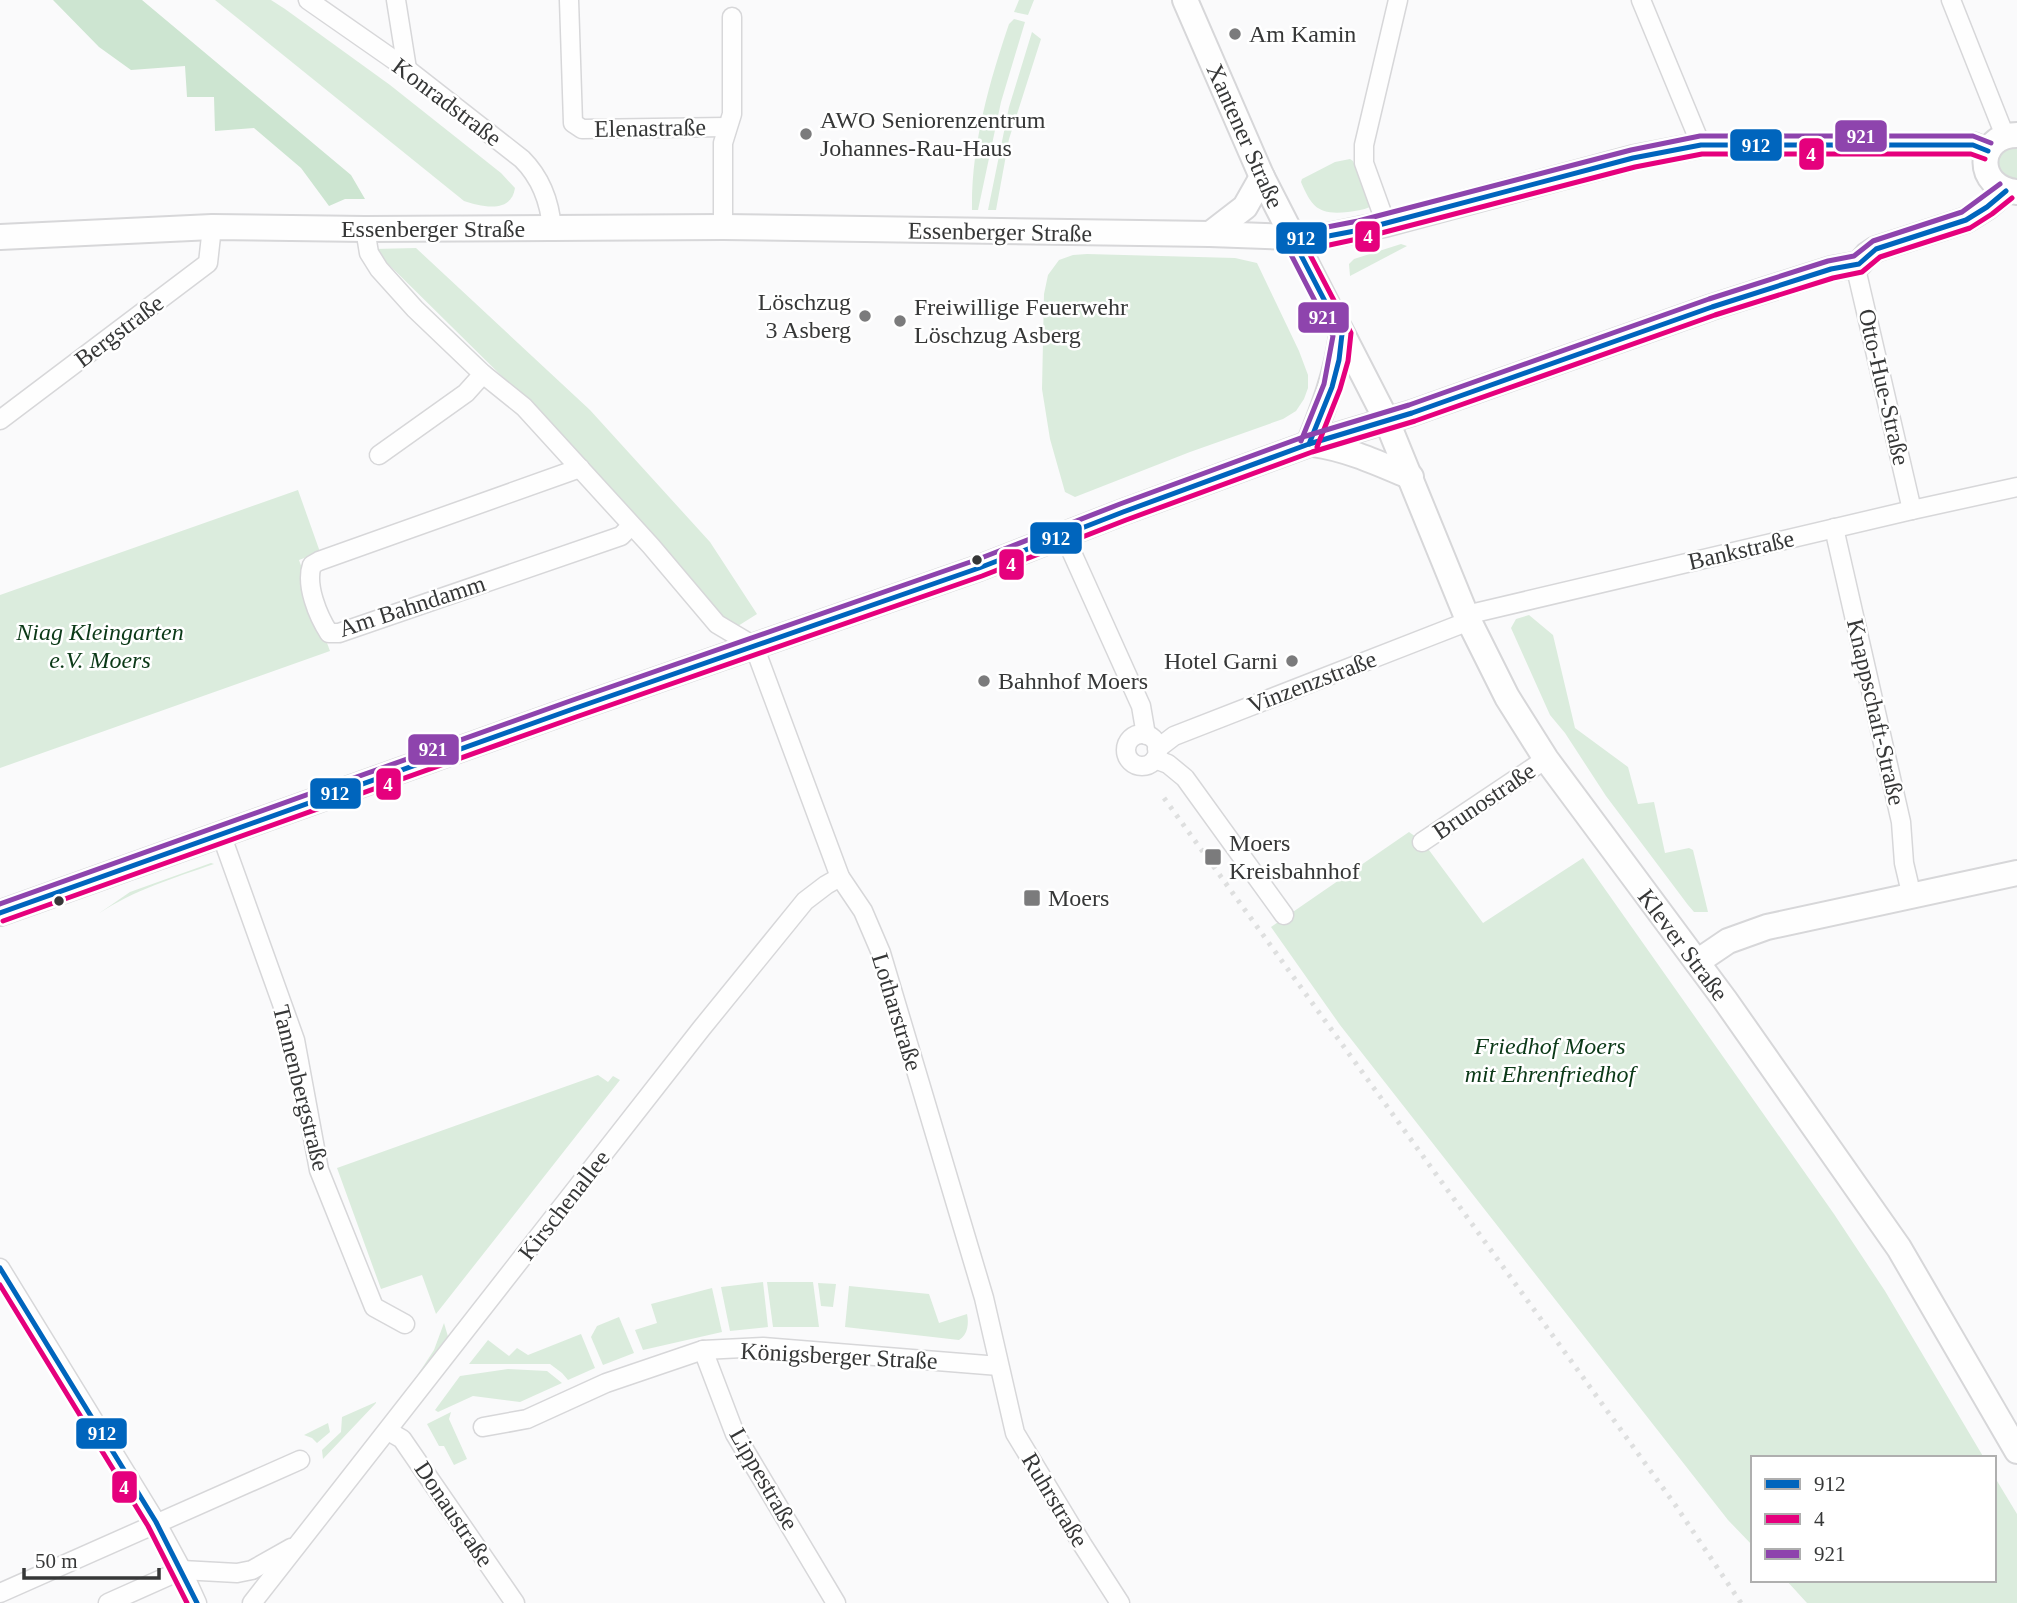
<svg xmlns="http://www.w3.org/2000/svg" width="2017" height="1603" font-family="Georgia,serif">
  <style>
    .green { fill: #dbecdd }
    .forest { fill: #cde5d1 }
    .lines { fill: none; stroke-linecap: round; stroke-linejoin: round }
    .street-casing { stroke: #d7d7d9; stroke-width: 21 }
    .secondary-casing { stroke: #d7d7d9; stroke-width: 28 }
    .street { stroke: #fefefe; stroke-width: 18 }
    .secondary { stroke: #fefefe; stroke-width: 24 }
    .rail { stroke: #dedfdf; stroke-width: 5; stroke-dasharray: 3.5 7; stroke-linecap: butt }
    .bus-1-casing { stroke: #fff; stroke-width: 10 }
    .bus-2-casing { stroke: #fff; stroke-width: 10 }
    .bus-3-casing { stroke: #fff; stroke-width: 10 }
    .bus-1 { stroke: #0065bd; stroke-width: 5 }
    .bus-2 { stroke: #e5007d; stroke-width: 5 }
    .bus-3 { stroke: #8e44ad; stroke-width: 5 }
    .poi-dot { fill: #7b7b7c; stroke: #fff; stroke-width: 2.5 }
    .bus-dot { fill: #363737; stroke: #fff; stroke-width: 2.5 }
    .labels { text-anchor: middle; stroke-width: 5; stroke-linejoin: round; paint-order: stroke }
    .poi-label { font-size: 24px; fill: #363737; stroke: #fff; text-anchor: start }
    .street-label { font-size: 24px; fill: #363737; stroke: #fff }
    .park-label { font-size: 24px; font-style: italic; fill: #0b3917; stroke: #fff }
    .line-badge { stroke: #fff; stroke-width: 2.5 }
    .badge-label { font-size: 19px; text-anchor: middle; font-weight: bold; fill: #fff }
  </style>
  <rect width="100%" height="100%" fill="#fafafb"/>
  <g class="green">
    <path d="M215,0h56l14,9 105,76 111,88 14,15c-4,26 -33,19 -51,13z"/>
    <path d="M1019,0h15l-6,15 -14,-3z"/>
    <path d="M1014,19l11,3 -24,80 -23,108h-6c-1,-64 17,-127 37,-186z"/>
    <path d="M1032,32l9,7 -32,100 -13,71h-8l21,-103z"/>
    <path d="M2014,147h3v35l-19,-11 -1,-11 6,-10z"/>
    <path d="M1350,159l3,2 18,40 -1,6c-7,3 -15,4 -22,5 -29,3 -36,-4 -47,-30l1,-3 33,-17z"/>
    <path d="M1401,244l6,2 -57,30 -1,-12 5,-5z"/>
    <path d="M416,248l174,162 120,132 47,72 -27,17 -191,-218 -166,-164z"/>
    <path d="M1087,254l148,4 22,5 42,88 9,24v13l-4,11 -8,12 -13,8 -93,33 -115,45 -10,-5 -15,-53 -8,-50 2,-95 4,-19 11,-15 14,-5z"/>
    <path d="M298,490l22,62 -21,8 5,14v7l26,70 -330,117v-173z"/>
    <path d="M1529,615l24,20 22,93 53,39 10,37 16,-2 11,51 24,-5 4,2 15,62h-14l-6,-7 -82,-109 -41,-63 -15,-18 -39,-87 5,-9z"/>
    <path d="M1409,832l14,10 60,81 100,-65 251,356 51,77 99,167h-231v88l-25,-26 -388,-495 -69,-98z"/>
    <path d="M211,863l3,1c-40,14 -80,26 -116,50l32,-22z"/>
    <path d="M598,1075l10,7 5,-6 7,4 -184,234 -14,-39 -41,14 -44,-121z"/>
    <path d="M763,1282l5,45 -38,4 -9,-44z"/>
    <path d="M767,1282h46l6,45h-46z"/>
    <path d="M818,1283l18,1 -3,23 -12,-1z"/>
    <path d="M849,1286l80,8 10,29 28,-9c2,9 1,21 -8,26l-114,-13z"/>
    <path d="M712,1288l10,44 -79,18 -8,-20 22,-7 -6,-19z"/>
    <path d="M619,1317l15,36 -31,12 -12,-28 6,-11z"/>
    <path d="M444,1323l5,17 -36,42 21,-32z"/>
    <path d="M581,1334l14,34 -27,12 -6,-7 -12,-9h-81l19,-24 21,16 8,-8 11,7z"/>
    <path d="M508,1369l39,2 15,12 -42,19 -47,-6 -35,16 -3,-2 25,-34z"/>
    <path d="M376,1402v1l-53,56 -1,-9 19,-18 1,-15z"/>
    <path d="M451,1412l-2,7 18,40 -13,6 -10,-19h-5l-12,-22z"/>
    <path d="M328,1423l2,9 -13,11 -5,-5 -8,-3z"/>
    <path d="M1994,1476l23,38v89h-210l-21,-23h208z"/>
  </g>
  <path class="forest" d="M53,0h89l209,175 14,24h-20l-16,7 -28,-38 -47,-40 -39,3 -1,-34h-27l-2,-31 -54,4 -32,-23z"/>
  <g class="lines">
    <defs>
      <g id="street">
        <path d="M308,0l99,69 115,90c19,19 28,44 30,70"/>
        <path d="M396,0l11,69"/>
        <path d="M569,0l4,123 9,6 145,-2"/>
        <path d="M1641,0l60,145"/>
        <path d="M1951,0l54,136"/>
        <path d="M1386,224l-22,-61v-18l34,-145"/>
        <path d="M723,227v-84l9,-29v-97"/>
        <path d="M365,229l4,24 10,16 36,40 68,65 41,33 127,139 66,78 37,22 86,231 23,34 18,42 103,345 31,135 67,111 38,59"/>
        <path d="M1859,264l-2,9 55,237"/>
        <path d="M0,420l208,-157 4,-36"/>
        <path d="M379,455l87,-62 17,-19"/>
        <path d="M580,468l-261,93 -7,4c-7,20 6,51 17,68h10l282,-97 10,-10"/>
        <path d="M1834,528l67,294 3,41 8,34"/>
        <path d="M1064,535l77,171 5,29"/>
        <path d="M1466,615l446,-105 105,-23"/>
        <circle cx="1142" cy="750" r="16"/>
        <path d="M1157,749l17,-13 295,-115"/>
        <path d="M1155,759l13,5 17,14 99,137"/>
        <path d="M221,834l74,206 24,130 55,137 31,17"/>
        <path d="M1422,842l124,-83"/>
        <path d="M0,1268l156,254 26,48 15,33"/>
        <path d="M703,1350l32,84 101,169"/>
        <path d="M483,1427l44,-8 79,-36 97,-33 60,-3 236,19"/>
        <path d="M388,1431l14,8 113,164"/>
        <path d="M0,1593l300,-133"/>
        <path d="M108,1603l74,-33 55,3 15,-3 39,-22"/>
        <path d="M252,1603l449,-574 104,-128 21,-16 14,-8"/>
      </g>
      <g id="secondary">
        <path d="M1185,0l77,177 124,242 80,196 41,82 39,62 179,241 174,248 118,203"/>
        <path d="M2017,135c-41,0 -43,53 0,57"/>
        <path d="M1210,234l35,-27 17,-30"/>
        <path d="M0,237l212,-10 153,2 358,-2 487,7 108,4 68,-14 247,-66 68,-13h272l15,6"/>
        <path d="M1309,444c15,-37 28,-71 33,-110"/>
        <path d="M1313,444c35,5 65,19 98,33"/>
        <path d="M0,913l573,-204 406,-141 144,-56 186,-68 103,-31 300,-106 119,-38 28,-5 8,-9 9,-6 90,-29 21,-13 19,-16"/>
        <path d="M1697,962l31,-21 39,-14 250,-54"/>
      </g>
    </defs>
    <use href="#street" class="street-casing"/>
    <use href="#secondary" class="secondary-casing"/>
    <use href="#street" class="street"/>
    <use href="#secondary" class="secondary"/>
    <path class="rail" d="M1164,798l512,708 65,97"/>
    <defs>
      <g id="bus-1">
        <path d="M1309,444l23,-57 7,-27 3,-26 -50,-96h26l42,-8 273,-72 68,-13h272l15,6"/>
        <path d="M0,913l573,-204 406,-141 144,-56 186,-68 103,-31 300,-106 119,-38 28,-5 17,-15 90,-29 21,-13 19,-16"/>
        <path d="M0,1268l156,254 41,81"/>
      </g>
      <g id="bus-2">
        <path d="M1317,447l23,-58 8,-28 3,-28 -45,-86h14l42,-9 273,-71 67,-13h269l14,5"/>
        <path d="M3,921l573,-204 406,-141 144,-56 186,-68 103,-31 300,-106 118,-37 29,-6 18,-15 90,-29 22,-14 20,-16"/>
        <path d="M0,1285l148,241 39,77"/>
      </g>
      <g id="bus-3">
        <path d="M1301,441l23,-57 9,-48 -49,-95v-6l5,-5 28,-1 41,-8 273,-71 69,-14h273l18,7"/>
        <path d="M0,904l570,-203 406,-141 144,-56 186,-68 103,-31 300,-106 119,-38 26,-5 19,-15 89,-29 38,-28"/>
      </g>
    </defs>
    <use href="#bus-1" class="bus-1-casing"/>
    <use href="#bus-2" class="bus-2-casing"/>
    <use href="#bus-3" class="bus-3-casing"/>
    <use href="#bus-1" class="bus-1"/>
    <use href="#bus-2" class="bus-2"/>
    <use href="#bus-3" class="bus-3"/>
  </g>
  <g class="poi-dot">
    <circle cx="1235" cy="34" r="7"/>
    <circle cx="806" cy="134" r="7"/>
    <circle cx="865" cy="316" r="7"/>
    <circle cx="900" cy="321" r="7"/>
    <circle cx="1292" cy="661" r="7"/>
    <circle cx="984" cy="681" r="7"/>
    <rect x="1204" y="848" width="18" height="18" rx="3.5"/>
    <rect x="1023" y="889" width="18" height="18" rx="3.5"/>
  </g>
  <g class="bus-dot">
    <circle cx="977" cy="560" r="6"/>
    <circle cx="59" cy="901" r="6"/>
  </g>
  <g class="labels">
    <g class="poi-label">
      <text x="1249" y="42">Am Kamin</text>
      <text x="820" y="128">AWO Seniorenzentrum<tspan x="820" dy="28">Johannes-Rau-Haus</tspan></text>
      <text x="851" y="310" text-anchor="end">Löschzug<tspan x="851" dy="28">3 Asberg</tspan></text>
      <text x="914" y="315">Freiwillige Feuerwehr<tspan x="914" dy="28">Löschzug Asberg</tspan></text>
      <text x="1278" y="669" text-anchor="end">Hotel Garni</text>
      <text x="998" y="689">Bahnhof Moers</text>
      <text x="1229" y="851">Moers<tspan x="1229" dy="28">Kreisbahnhof</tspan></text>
      <text x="1048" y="906">Moers</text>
    </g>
    <g class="street-label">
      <text transform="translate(447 102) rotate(37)" y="8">Konradstraße</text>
      <text transform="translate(650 128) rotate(-1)" y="8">Elenastraße</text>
      <text transform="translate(1245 136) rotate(66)" y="8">Xantener Straße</text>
      <text x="433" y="237">Essenberger Straße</text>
      <text transform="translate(1000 232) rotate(1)" y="8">Essenberger Straße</text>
      <text transform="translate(119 331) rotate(-37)" y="8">Bergstraße</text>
      <text transform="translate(1884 387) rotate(77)" y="8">Otto-Hue-Straße</text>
      <text transform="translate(1741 550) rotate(-13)" y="8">Bankstraße</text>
      <text transform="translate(412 606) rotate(-18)" y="8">Am Bahndamm</text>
      <text transform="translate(1312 682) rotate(-21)" y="8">Vinzenzstraße</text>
      <text transform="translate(1876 712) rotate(77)" y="8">Knappschaft-Straße</text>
      <text transform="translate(1484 801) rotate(-34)" y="8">Brunostraße</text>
      <text transform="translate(1683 945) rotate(53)" y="8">Klever Straße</text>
      <text transform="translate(897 1012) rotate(73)" y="8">Lotharstraße</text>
      <text transform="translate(301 1088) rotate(76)" y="8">Tannenbergstraße</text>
      <text transform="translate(564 1205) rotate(-52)" y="8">Kirschenallee</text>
      <text transform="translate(839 1356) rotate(3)" y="8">Königsberger Straße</text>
      <text transform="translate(764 1479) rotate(60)" y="8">Lippestraße</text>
      <text transform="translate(1055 1500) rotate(59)" y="8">Ruhrstraße</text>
      <text transform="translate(454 1514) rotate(56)" y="8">Donaustraße</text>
    </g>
    <g class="park-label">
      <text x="100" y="640">Niag Kleingarten<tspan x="100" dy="28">e.V. Moers</tspan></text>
      <text x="1550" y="1054">Friedhof Moers<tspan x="1550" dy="28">mit Ehrenfriedhof</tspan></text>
    </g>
  </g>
  <g class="line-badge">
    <rect x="1834" y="119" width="54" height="34" rx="7" fill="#8e44ad"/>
    <rect x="1729" y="128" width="54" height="34" rx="7" fill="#0065bd"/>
    <rect x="1798" y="137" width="27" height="34" rx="7" fill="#e5007d"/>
    <rect x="1354" y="220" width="27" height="33" rx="7" fill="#e5007d"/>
    <rect x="1275" y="221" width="53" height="34" rx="7" fill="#0065bd"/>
    <rect x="1297" y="301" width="53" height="33" rx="7" fill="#8e44ad"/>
    <rect x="1029" y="521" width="54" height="34" rx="7" fill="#0065bd"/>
    <rect x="998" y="548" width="27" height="33" rx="7" fill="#e5007d"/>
    <rect x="407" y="733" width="53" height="33" rx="7" fill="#8e44ad"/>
    <rect x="375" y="767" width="27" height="34" rx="7" fill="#e5007d"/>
    <rect x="309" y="777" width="53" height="33" rx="7" fill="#0065bd"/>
    <rect x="75" y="1417" width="53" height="33" rx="7" fill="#0065bd"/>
    <rect x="111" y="1470" width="27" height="34" rx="7" fill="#e5007d"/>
  </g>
  <g class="badge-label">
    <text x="1861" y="143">921</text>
    <text x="1756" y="152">912</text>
    <text x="1811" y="161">4</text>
    <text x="1368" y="243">4</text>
    <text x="1301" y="245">912</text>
    <text x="1323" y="324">921</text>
    <text x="1056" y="545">912</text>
    <text x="1011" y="571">4</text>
    <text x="433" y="756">921</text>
    <text x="388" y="791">4</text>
    <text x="335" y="800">912</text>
    <text x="102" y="1440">912</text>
    <text x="124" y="1494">4</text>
  </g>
  <rect x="1751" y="1456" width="245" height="126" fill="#ffffff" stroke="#afafaf" stroke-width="2"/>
  <rect x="1765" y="1479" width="35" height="10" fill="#0065bd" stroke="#afafaf" stroke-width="2"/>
  <text x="1814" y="1491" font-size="21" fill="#363737">912</text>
  <rect x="1765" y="1514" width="35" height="10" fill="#e5007d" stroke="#afafaf" stroke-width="2"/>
  <text x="1814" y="1526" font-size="21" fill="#363737">4</text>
  <rect x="1765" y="1549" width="35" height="10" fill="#8e44ad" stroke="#afafaf" stroke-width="2"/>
  <text x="1814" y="1561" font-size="21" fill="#363737">921</text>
  <path d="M24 1568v10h135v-10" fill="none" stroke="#363737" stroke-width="3.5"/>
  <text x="35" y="1568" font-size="21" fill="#363737" stroke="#ffffff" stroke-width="5" paint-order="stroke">50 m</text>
</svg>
